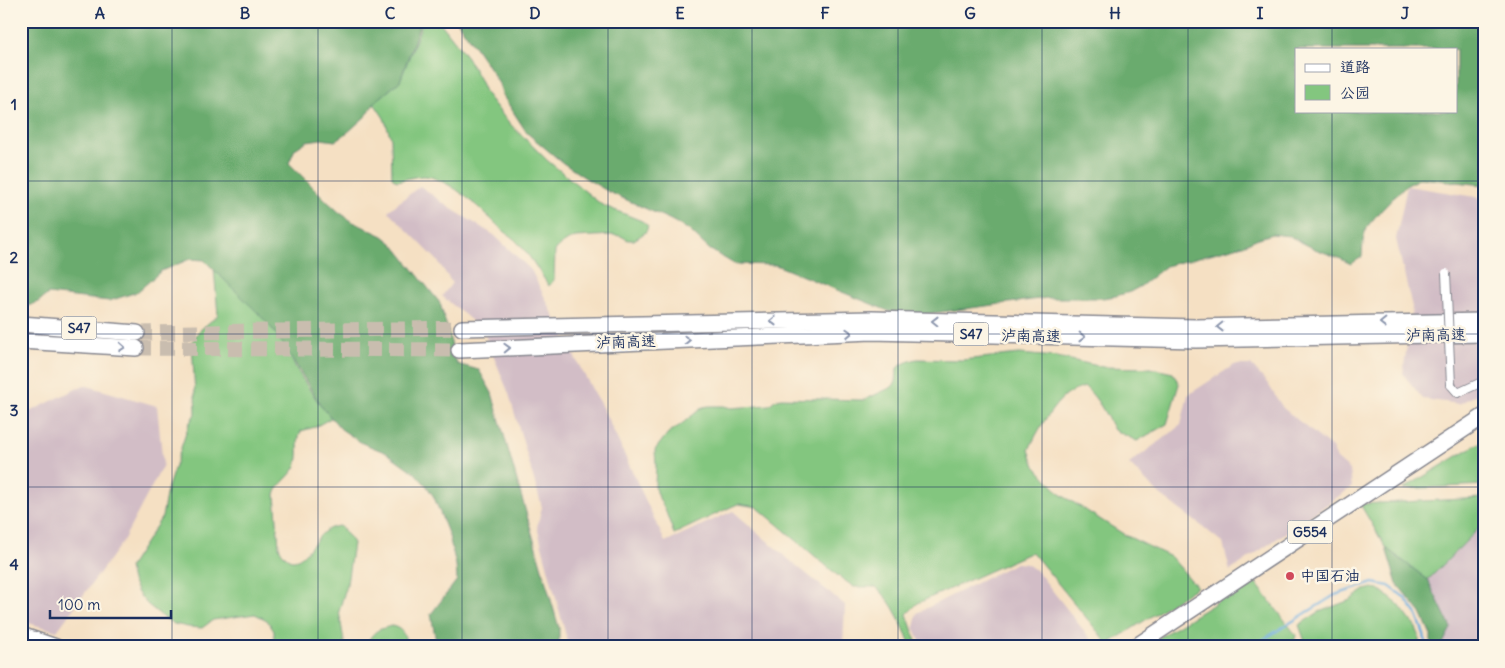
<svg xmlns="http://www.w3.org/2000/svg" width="1505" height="668" font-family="Delius,'LXGW WenKai TC',sans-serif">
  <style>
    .industrial { fill: #d2bdc6 }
    .green { fill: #83c67f; stroke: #4f7a6e }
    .forest { fill: #6aab6e; stroke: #426d66; fill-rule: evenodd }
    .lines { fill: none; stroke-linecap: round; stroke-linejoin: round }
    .stream { stroke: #69aadd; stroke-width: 2.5 }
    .highway-tunnel { stroke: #c9bdaf; stroke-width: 15; stroke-dasharray: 15 8; stroke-linecap: butt }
    .street-casing { stroke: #888890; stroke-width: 10 }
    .highway-casing { stroke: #888890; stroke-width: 18 }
    .street { stroke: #fff; stroke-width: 8 }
    .highway { stroke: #fff; stroke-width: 15 }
    .street-bridge-casing { stroke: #888890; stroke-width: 10; stroke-linecap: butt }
    .street-bridge { stroke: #fff; stroke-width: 8 }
    .oneway { stroke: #8d97ae }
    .grid { fill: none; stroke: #1b2f5e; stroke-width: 1; stroke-opacity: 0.55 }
    .poi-dot { fill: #d1495b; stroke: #fcf5e5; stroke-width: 2 }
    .labels { text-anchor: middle; stroke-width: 5; stroke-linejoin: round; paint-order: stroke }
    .shield { fill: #fcf5e5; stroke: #5e6a86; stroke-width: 1 }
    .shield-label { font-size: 14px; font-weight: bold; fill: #1b2f5e }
    .street-label { font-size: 15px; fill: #1b2f5e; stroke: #fcf5e5 }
    .poi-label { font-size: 15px; fill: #1b2f5e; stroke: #fcf5e5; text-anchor: start }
    .neatline { fill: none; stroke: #1b2f5e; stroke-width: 2 }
    .grid-label { font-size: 16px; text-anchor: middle; font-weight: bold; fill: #1b2f5e }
  </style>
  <rect width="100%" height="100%" fill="#fcf5e5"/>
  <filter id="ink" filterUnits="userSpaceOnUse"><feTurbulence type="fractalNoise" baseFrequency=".02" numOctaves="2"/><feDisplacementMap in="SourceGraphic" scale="10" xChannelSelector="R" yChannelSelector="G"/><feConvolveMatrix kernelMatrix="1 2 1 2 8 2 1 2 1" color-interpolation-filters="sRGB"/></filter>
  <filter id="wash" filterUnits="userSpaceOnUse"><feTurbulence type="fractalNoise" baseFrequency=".0096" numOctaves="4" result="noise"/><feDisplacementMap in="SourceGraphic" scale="20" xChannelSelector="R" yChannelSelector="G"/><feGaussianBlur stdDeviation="1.12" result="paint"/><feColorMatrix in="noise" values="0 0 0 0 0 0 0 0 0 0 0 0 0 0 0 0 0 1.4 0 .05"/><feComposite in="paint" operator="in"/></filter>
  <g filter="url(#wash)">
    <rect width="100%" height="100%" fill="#f5e0c3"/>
    <g class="industrial">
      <path d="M420,186l30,22 44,27 37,35 42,84 32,59 60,129 68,-31 54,47 58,47 -2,42h-276l-1,-11 -29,-109 5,-20 -33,-113 -26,-64 -41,-34 10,-13 -15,-23 -49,-49z"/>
      <path d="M1407,186l69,11 8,3v190l-25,14 -36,-5 -20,-25 9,-67 -16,-68z"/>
      <path d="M1234,365h17l17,19 15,24 49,40 5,11 13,11 2,17 -122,84 -7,-28 -20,-16 -43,-32 -31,-31 52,-39 7,-30z"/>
      <path d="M84,385l73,21 6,59 -40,76 -66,90 -36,-10v-205z"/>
      <path d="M1484,523v124h-44l-12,-67z"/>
      <path d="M1016,563l11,1 11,8 57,73 -2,2h-170l-9,-19 3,-15z"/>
    </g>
    <g class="green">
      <path d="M423,21h16l28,36 13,23 6,14 22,28 40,39 54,44 40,16 6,5 -2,6 -12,8h-6l-7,-4 -8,-1 -37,2 -6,2 -11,7 -4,5 -1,29 -5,6c-11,-16 -21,-34 -35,-47 -8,-6 -16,-13 -23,-20 -18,-17 -36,-34 -60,-42 -11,-3 -23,2 -34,4l-5,-4 -1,-39 -7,-20 -10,-15 26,-22z"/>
      <path d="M214,268c20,23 46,42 63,67 8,10 13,22 19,33 10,17 22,35 35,50l-16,9 -14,4c-6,11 0,24 -5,35 -5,10 -16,16 -21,28l4,53c16,32 32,-4 45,-15 5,-4 9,-5 15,-6l5,4 9,13 -6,41 -8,27 6,36h-71v-16l-7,-11 -12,-6 -42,6 -11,8 -14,-1 -14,-3 -11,-7 -16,-13 -9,-11 -6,-12 -3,-13 33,-51 5,-27 22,-66 7,-12 -4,-70 7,-11 19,-16z"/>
      <path d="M1019,354l38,3 46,10 47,1 23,5 6,11 -12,40 -30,17 -23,-11c-8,-15 -16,-32 -29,-43 -7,2 -13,4 -19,8 -14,11 -30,38 -37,55l6,16 25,28 65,41 46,22 26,30 -89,57 -76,-92 -114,51 -11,11 11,33h-6c-10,-21 -18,-45 -36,-60h-22l-17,-12 -80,-68 -18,-3 -6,2 -59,28 -8,-22 -10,-20 -1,-7 1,-20 -1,-15 13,-17 11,-7 24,-19 6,-1h15l7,2 38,-3 6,-5 6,-2 83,2 28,-13 4,-5 1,-14c6,-5 12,-7 20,-9l45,1z"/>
      <path d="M1484,440v45l-81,4z"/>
      <path d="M1484,498v25l-56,57 -42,-32 -26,-44z"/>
      <path d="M1253,579l43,56 -2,7 -6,5h-145l71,-43 16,-15z"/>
      <path d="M1372,588l7,1 20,16 17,23 3,7v12h-112l-8,-22 20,-13 31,-12 15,-10z"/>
      <path d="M392,626c12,3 13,10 15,21h-43c10,-15 10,-17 28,-21z"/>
    </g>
    <g class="forest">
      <path d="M21,21h400l-21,60 -26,22 -7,12 -20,18 -12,8 -14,-2 -14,2 -12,8 -6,14 40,40 10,9 14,10 30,14 10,8 47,59 17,61 22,6 13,23 67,235v19h-122l-6,-33 26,-34 -1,-15 -7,-29 -15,-39 -8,-12 -11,-12 -28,-20 -25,-10 -21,-14 -19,-22 -46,-74 -18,-20 -54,-53 -14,-1 -29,12 -24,21 -28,9 -61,-7 -10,8 -17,7z"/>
      <path d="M457,21h1027v164l-64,-7 -16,9 -28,29 -10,12 -3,13 -1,16 -11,7 -12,-6 -24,-9 -26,-13 -17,-2 -16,5 -13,6 -77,21 -25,20 -11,6 -14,4 -13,2h-56l-144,19 -127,-52 -42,-1 -25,-15 -20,-19 -18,-10 -62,-28 -22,-13 -24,-16 -36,-30 -24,-37 -4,-12 -7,-12zM1296,49h160v62h-160z"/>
      <path d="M1386,548l42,32 23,48 -10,19h-10v-12l-10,-22 -24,-29z"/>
    </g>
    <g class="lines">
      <path class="stream" d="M1238,647l8,-7 10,4 79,-49 38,-12 16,3 15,11 12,16 8,21 2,13"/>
    </g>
  </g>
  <g filter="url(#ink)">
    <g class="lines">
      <g class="highway-tunnel">
        <path d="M137,333l325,-5"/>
        <path d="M136,348l323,2"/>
      </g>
      <defs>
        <path id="street" d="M1451,385l7,8 26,-12"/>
        <g id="highway">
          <path d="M21,324l116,9"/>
          <path d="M462,328l410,-9 324,8 288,-6"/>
          <path d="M21,341l115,7"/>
          <path d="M459,350l413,-18 324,8 288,-6"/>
          <path d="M21,635l35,12"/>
          <path d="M1135,647l349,-231"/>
        </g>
      </defs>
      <use href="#street" class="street-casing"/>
      <use href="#highway" class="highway-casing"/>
      <use href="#street" class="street"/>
      <use href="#highway" class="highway"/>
      <defs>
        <path id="street-bridge" d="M1446,273l5,112"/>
      </defs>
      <use href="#street-bridge" class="street-bridge-casing"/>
      <use href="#street-bridge" class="street-bridge"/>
    </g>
    <defs><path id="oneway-chevron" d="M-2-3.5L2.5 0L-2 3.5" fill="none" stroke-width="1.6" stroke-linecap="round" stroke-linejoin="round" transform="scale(1.25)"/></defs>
    <g class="oneway">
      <use href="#oneway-chevron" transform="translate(773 321) rotate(179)"/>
      <use href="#oneway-chevron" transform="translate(935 321) rotate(-179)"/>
      <use href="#oneway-chevron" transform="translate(1383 323) rotate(179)"/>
      <use href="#oneway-chevron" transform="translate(1220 327) rotate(179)"/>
      <use href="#oneway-chevron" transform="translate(849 333) rotate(-2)"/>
      <use href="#oneway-chevron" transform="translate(1082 337) rotate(1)"/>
      <use href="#oneway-chevron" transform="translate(687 340) rotate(-2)"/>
      <use href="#oneway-chevron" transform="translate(122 347) rotate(4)"/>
      <use href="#oneway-chevron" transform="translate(507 348) rotate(-2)"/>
    </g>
  </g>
  <path class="grid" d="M172,21v626M318,21v626M462,21v626M608,21v626M752,21v626M898,21v626M1042,21v626M1188,21v626M1332,21v28M1332,111v536M21,181h1463M21,334h1463M21,487h1463"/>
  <circle class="poi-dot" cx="1290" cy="576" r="5"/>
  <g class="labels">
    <g class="shield">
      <rect x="61.5" y="316.5" width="35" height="23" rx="4"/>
      <rect x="953.5" y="322.5" width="35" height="23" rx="4"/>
      <rect x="1287.5" y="520.5" width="45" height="23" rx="4"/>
    </g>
    <g class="shield-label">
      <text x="79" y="333">S47</text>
      <text x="971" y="339">S47</text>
      <text x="1310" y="537">G554</text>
    </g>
    <g class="street-label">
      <text transform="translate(1436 335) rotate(-1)" y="5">泸南高速</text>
      <text transform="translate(1031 336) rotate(1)" y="5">泸南高速</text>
      <text transform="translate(626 342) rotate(-2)" y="5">泸南高速</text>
    </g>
    <g class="poi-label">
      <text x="1300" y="581">中国石油</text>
    </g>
  </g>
  <rect width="1505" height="668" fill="none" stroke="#fcf5e5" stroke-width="55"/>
  <rect x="1295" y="48" width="162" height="65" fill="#fcf5e5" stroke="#a2a6af"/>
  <rect x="1305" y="64" width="25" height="8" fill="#ffffff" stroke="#a2a6af"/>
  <text x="1340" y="72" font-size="15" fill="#1b2f5e">道路</text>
  <rect x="1305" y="85" width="25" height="15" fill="#83c67f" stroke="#a2a6af"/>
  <text x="1340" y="98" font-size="15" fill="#1b2f5e">公园</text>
  <path d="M50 610v8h121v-8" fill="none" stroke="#1b2f5e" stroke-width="2.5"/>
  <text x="58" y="610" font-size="15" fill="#1b2f5e" stroke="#fcf5e5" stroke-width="4" paint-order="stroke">100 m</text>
  <rect x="28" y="28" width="1450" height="612" class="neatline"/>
  <g class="grid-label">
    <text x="100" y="19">A</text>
    <text x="245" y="19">B</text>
    <text x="390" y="19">C</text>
    <text x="535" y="19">D</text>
    <text x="680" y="19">E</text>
    <text x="825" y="19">F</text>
    <text x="970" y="19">G</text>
    <text x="1115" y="19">H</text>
    <text x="1260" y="19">I</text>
    <text x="1405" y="19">J</text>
    <text x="14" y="110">1</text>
    <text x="14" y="263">2</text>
    <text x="14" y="416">3</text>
    <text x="14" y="570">4</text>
  </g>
</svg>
